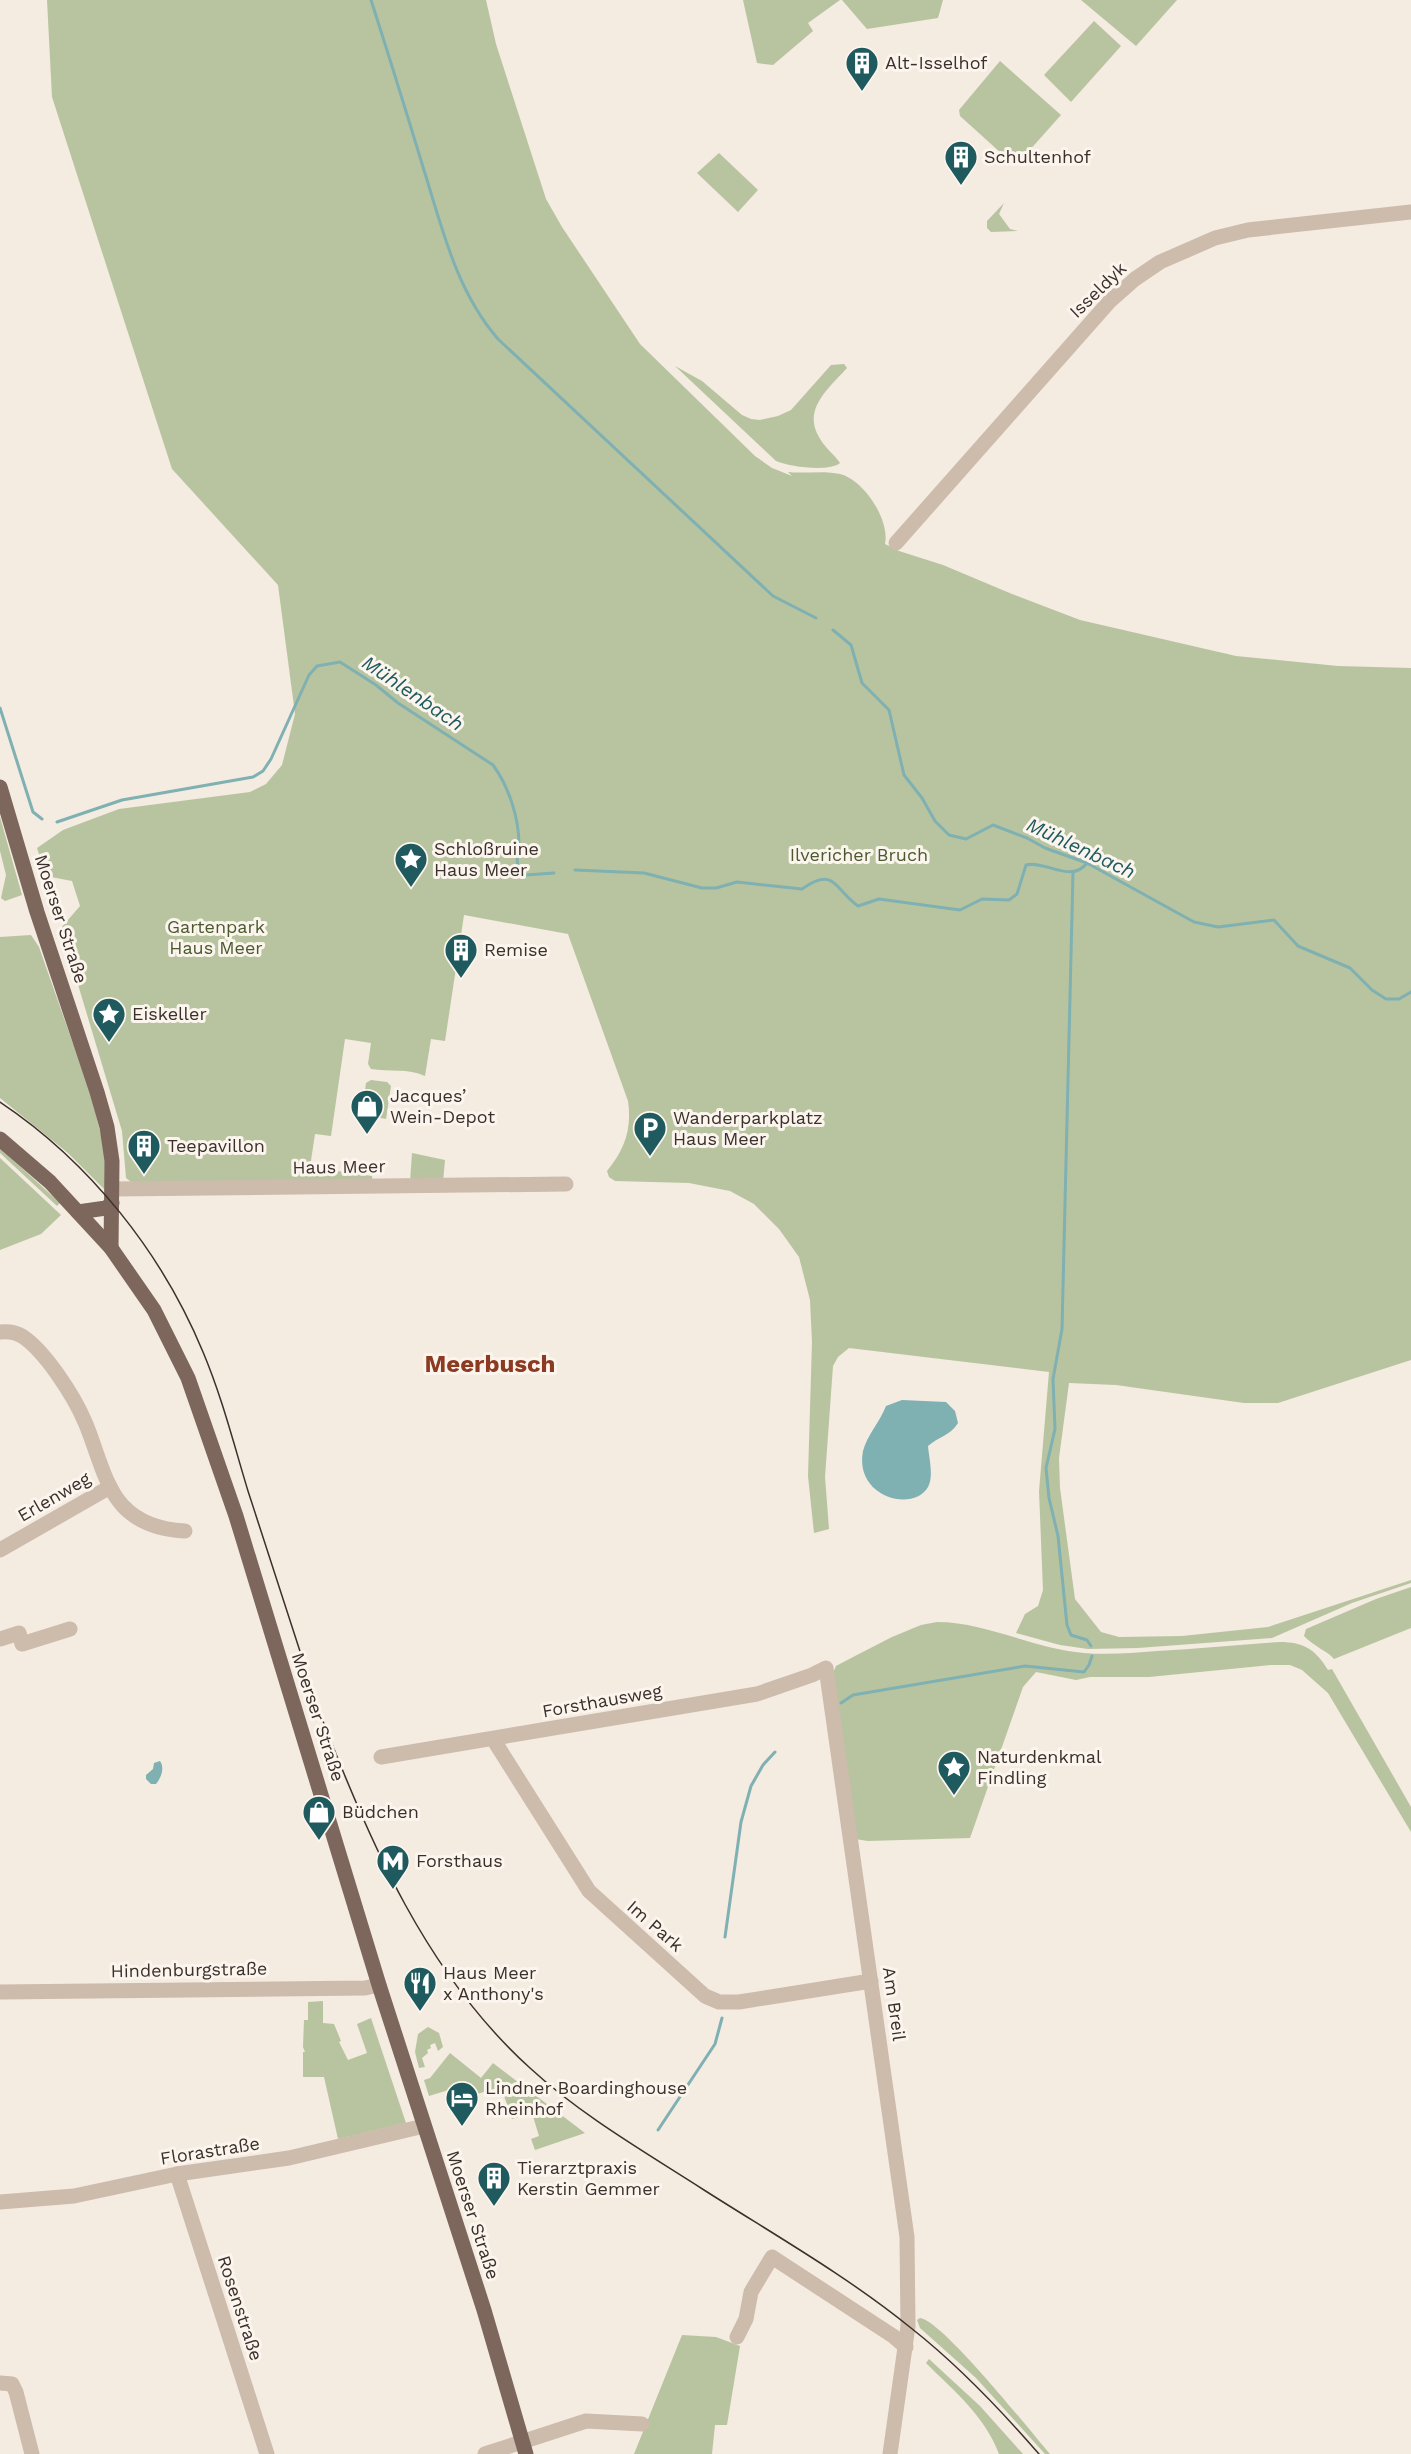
<svg xmlns="http://www.w3.org/2000/svg" width="1411" height="2454" font-family="'Work Sans',sans-serif">
  <style>
    .green { fill: #b8c4a0 }
    .water { fill: #7fb0b2 }
    .lines { fill: none; stroke-linecap: round; stroke-linejoin: round }
    .stream { stroke: #7fb0b2; stroke-width: 3 }
    .minor { stroke: #cdbbac; stroke-width: 15 }
    .major { stroke: #7d675c; stroke-width: 15 }
    .tram { stroke: #3b302b; stroke-width: 1.5 }
    .labels { text-anchor: middle; stroke-width: 6; stroke-linejoin: round; paint-order: stroke }
    .poi-label { font-size: 18px; fill: #3b302b; stroke: #fbf5ee; text-anchor: start }
    .street-label { font-size: 18px; fill: #3b302b; stroke: #fbf5ee }
    .park-label { font-size: 18px; fill: #4a5a2e; stroke: #fbf5ee }
    .water-label { font-size: 20px; font-style: italic; fill: #1f5a5e; stroke: #fbf5ee }
    .district-label { font-size: 24px; font-weight: bold; fill: #8c3b22; stroke: #fbf5ee }
  </style>
  <rect width="100%" height="100%" fill="#f4ebe1"/>
  <g class="green">
    <path d="M47,0h439l10,44 50,155 16,28 78,117 115,112 17,12 20,8 -4,-4c17,2 35,-2 52,2 24,6 50,46 45,70l14,7 44,14 69,29 68,26 156,36 102,10 73,2v692l-133,43h-34l-128,-18 -47,-2 -10,75 1,30 15,111 26,33 18,5 63,-1 86,-9 143,-47v3l-59,20 -80,35 -134,10 -50,1 -28,-4 -44,-12 9,-19 13,-8 5,-16 -4,-99 10,-119 -200,-24 -11,9 -5,9 -8,111 4,52 -15,4 -6,-57 4,-134 -2,-42 -11,-43 -20,-28 -25,-25 -24,-13 -41,-8 -74,-2 -6,-4 -2,-6c18,-22 25,-42 21,-70l-60,-167 -104,-19 -19,126 -14,-2 -6,37c-17,-8 -36,-4 -54,-7l-3,-5 3,-21 -26,-4 -14,97 -16,-2 -5,33 62,9 1,9h-238l-9,-7 -4,-47 -61,-203 19,-22 -8,-25 -26,-5 -9,-28 26,-18 56,-21 131,-17 16,-8 16,-19 13,-51 -17,-129 -106,-116 -120,-372z"/>
    <path d="M743,0h97l-32,23 5,8 -40,34 -16,-2z"/>
    <path d="M842,0h101l-5,18 -71,11z"/>
    <path d="M1081,0h96l-41,46z"/>
    <path d="M1094,21l27,25 -50,56 -27,-27z"/>
    <path d="M1000,61l61,54 -42,47h-8l-51,-46 -1,-6z"/>
    <path d="M719,153l39,37 -20,22 -41,-39z"/>
    <path d="M1004,203l-5,11 11,15 8,2 -27,1 -4,-4v-7z"/>
    <path d="M844,364l3,4c-17,19 -45,41 -28,69 5,10 15,17 21,26 -10,9 -51,4 -64,-2l-101,-95 27,15 40,34 9,4 9,1 18,-4 13,-6 40,-45z"/>
    <path d="M0,817l22,78 -17,6 -4,-3 5,-23 -6,-24z"/>
    <path d="M31,935l8,12 52,148 14,56v39l-37,-37 -68,-55v-161z"/>
    <path d="M371,1080l16,2 4,4 -5,33 -20,-4 -4,-4 4,-28z"/>
    <path d="M0,1148l60,55 -3,3 -57,-53z"/>
    <path d="M412,1153l33,7 -2,22h-33z"/>
    <path d="M0,1158l61,57 -20,19 -41,16z"/>
    <path d="M1411,1587v41l-77,31c-5,-7 -21,-13 -30,-23l2,-7 70,-30z"/>
    <path d="M937,1622c50,0 96,27 147,31 24,2 49,0 73,-2 41,-2 82,-6 123,-9 24,0 36,8 48,28l4,-1 79,138v25l-83,-139 -26,-23 -12,-5h-19l-122,12h-59l-14,3 -40,-8 -13,15 -53,151 -102,3 -13,-2 -24,-161 5,-12 19,-10 37,-19 29,-12z"/>
    <path d="M323,2001v22l11,1 7,17 -2,1 9,18 19,-7 -10,-29 14,-6 35,105 -68,16 -14,-62h-21v-25h2l-2,-5 1,-27h4v-18z"/>
    <path d="M428,2027l11,6 4,14 -5,4 -3,-8 -5,2 1,3 -4,2 1,3 -6,5 3,9 -6,1 -4,-16 3,-18z"/>
    <path d="M450,2053l31,25 12,-15 92,70 -50,17 -4,-11 8,-3 -7,-23 -20,6 -11,-32 -24,7 1,5 -5,1 -5,-16 -39,12 -5,-16 6,-2z"/>
    <path d="M920,2318c22,2 111,114 130,136h-5l-69,-76 -56,-50 -3,-8z"/>
    <path d="M682,2335l34,2 24,9 -13,79h-12l-3,29h-78z"/>
    <path d="M929,2359l51,47 43,48h-24c-14,-38 -45,-63 -73,-91z"/>
  </g>
  <g class="water">
    <path d="M902,1400l44,2 9,9 3,12c-7,12 -20,14 -30,23 1,12 6,31 0,41 -15,26 -74,10 -65,-36 4,-16 17,-29 23,-45z"/>
    <path d="M160,1761c5,7 1,17 -4,23h-5l-5,-5v-4l7,-6 1,-6z"/>
  </g>
  <g class="lines">
    <g class="stream">
      <path d="M371,0c18,56 35,111 52,167 19,60 33,124 75,172l275,257 43,22"/>
      <path d="M833,630l18,15 11,38 27,27 15,65 18,23 13,23 14,14 17,4 27,-14 34,13 18,10 42,15 107,59 24,5 56,-7 24,26 52,22 22,22 14,9h13l12,-7"/>
      <path d="M0,708l33,104 9,7"/>
      <path d="M57,822l65,-22 131,-23 10,-6 8,-12 38,-84 8,-9 23,-4 36,23 22,18 95,62c16,22 26,53 26,80 -1,7 -4,16 0,24 1,2 4,4 7,6l28,-2"/>
      <path d="M575,870l69,3 58,15h14l21,-6 65,7c33,-23 32,0 56,17l21,-7 81,11 22,-11 27,1 8,-6 9,-29c20,-5 45,19 61,-2"/>
      <path d="M1073,872l-11,457 -9,50 2,50 -9,39 3,30 9,38 9,89 4,10 16,5 4,6"/>
      <path d="M841,1703l12,-8 172,-29 59,6 5,-7 3,-9"/>
      <path d="M725,1937l16,-115 10,-36 12,-21 12,-13"/>
      <path d="M658,2130l57,-86 7,-26"/>
    </g>
    <g class="minor">
      <path d="M896,543l213,-241 26,-23 25,-17 55,-24 33,-8 163,-18"/>
      <path d="M113,1189l453,-5"/>
      <path d="M0,1332c8,-1 15,0 22,4 23,15 52,60 63,86 11,25 19,64 38,84 16,17 39,24 62,25"/>
      <path d="M0,1550l110,-63"/>
      <path d="M0,1639l19,-6 3,11 48,-15"/>
      <path d="M493,1739l96,152 116,105 14,6h20l132,-21"/>
      <path d="M381,1757l376,-63 55,-19 14,-7 81,569 1,89 -18,128"/>
      <path d="M0,1992l365,-4 14,-3"/>
      <path d="M177,2174l90,280"/>
      <path d="M0,2202l74,-6 103,-22 112,-16 135,-32"/>
      <path d="M737,2337l9,-18 5,-27 21,-35 121,79 13,11"/>
      <path d="M0,2383l12,1 4,8 16,62"/>
      <path d="M485,2454l101,-33 56,3"/>
    </g>
    <g class="major">
      <path d="M0,787l37,125 60,180 10,35 5,34 -1,87"/>
      <path d="M0,1139l50,43 61,66 43,62 34,68 48,138 143,469 105,325 42,144"/>
      <path d="M78,1212l28,-4 6,-5"/>
    </g>
    <path class="tram" d="M0,1102c90,60 162,151 203,250 19,45 31,93 45,139 24,75 48,150 73,225 49,127 106,259 209,352 52,48 115,84 174,122 69,44 143,86 207,138 47,37 89,81 128,126"/>
  </g>
  <defs>
    <symbol id="building-pin" viewBox="-11 -11 22 30"><path d="M0 17L-7.5 6A9.5 9.5 0 1 1 7.5 6Z" fill="#1f5a5e" stroke="#fbf5ee"/><path d="M-4-6H4V6H1V3H-1V6H-4ZM-2.5-4.3h1.7v1.8h-1.7ZM.8-4.3h1.7v1.8H.8ZM-2.5-1h1.7V.8h-1.7ZM.8-1h1.7V.8H.8Z" fill="#fff"/></symbol>
    <symbol id="sight-pin" viewBox="-11 -11 22 30"><path d="M0 17L-7.5 6A9.5 9.5 0 1 1 7.5 6Z" fill="#1f5a5e" stroke="#fbf5ee"/><path d="M0-6L1.8-2.2L6-1.7L2.9 1.2L3.7 5.4L0 3.3L-3.7 5.4L-2.9 1.2L-6-1.7L-1.8-2.2Z" fill="#fff"/></symbol>
    <symbol id="shop-pin" viewBox="-11 -11 22 30"><path d="M0 17L-7.5 6A9.5 9.5 0 1 1 7.5 6Z" fill="#1f5a5e" stroke="#fbf5ee"/><path d="M-5-2.5h2.3a2.7 3.5 0 0 1 5.4 0H5L5.5 6h-11ZM-1.5-2.5h3a1.5 2.3 0 0 0-3 0Z" fill="#fff"/></symbol>
    <symbol id="parking-pin" viewBox="-11 -11 22 30"><path d="M0 17L-7.5 6A9.5 9.5 0 1 1 7.5 6Z" fill="#1f5a5e" stroke="#fbf5ee"/><path d="M-3.5-5.5H1a3.5 3.5 0 0 1 0 7H-1V5.5H-3.5ZM-1-3.4V-.6H.8a1.4 1.4 0 0 0 0-2.8Z" fill="#fff"/></symbol>
    <symbol id="metro-pin" viewBox="-11 -11 22 30"><path d="M0 17L-7.5 6A9.5 9.5 0 1 1 7.5 6Z" fill="#1f5a5e" stroke="#fbf5ee"/><path d="M-5.5 5V-5H-3L0 0L3-5H5.5V5H3V-.5L0 4L-3-.5V5Z" fill="#fff"/></symbol>
    <symbol id="restaurant-pin" viewBox="-11 -11 22 30"><path d="M0 17L-7.5 6A9.5 9.5 0 1 1 7.5 6Z" fill="#1f5a5e" stroke="#fbf5ee"/><path d="M-5-6h1v4h1v-4h1v4h1v-4h1v5L-1.5 .5V6h-2V.5L-5-1ZM5-6V6H3V1.5H1.5Q1.5-4 5-6Z" fill="#fff"/></symbol>
    <symbol id="hotel-pin" viewBox="-11 -11 22 30"><path d="M0 17L-7.5 6A9.5 9.5 0 1 1 7.5 6Z" fill="#1f5a5e" stroke="#fbf5ee"/><path d="M-6-4.5h1.5V1H6V5H4.5V3h-9V5H-6ZM-4 0a1.8 1.8 0 1 1 3.6 0ZM.5 0V-2.5h3Q6-2.5 6 0Z" fill="#fff"/></symbol>
  </defs>
  <g fill-rule="evenodd">
    <use href="#building-pin" x="843" y="44" width="38" height="52"/>
    <use href="#building-pin" x="942" y="138" width="38" height="52"/>
    <use href="#sight-pin" x="392" y="840" width="38" height="52"/>
    <use href="#building-pin" x="442" y="931" width="38" height="52"/>
    <use href="#sight-pin" x="90" y="995" width="38" height="52"/>
    <use href="#shop-pin" x="348" y="1087" width="38" height="52"/>
    <use href="#parking-pin" x="631" y="1109" width="38" height="52"/>
    <use href="#building-pin" x="125" y="1127" width="38" height="52"/>
    <use href="#sight-pin" x="935" y="1748" width="38" height="52"/>
    <use href="#shop-pin" x="300" y="1793" width="38" height="52"/>
    <use href="#metro-pin" x="374" y="1842" width="38" height="52"/>
    <use href="#restaurant-pin" x="401" y="1964" width="38" height="52"/>
    <use href="#hotel-pin" x="443" y="2079" width="38" height="52"/>
    <use href="#building-pin" x="475" y="2159" width="38" height="52"/>
  </g>
  <g class="labels">
    <g class="poi-label">
      <text x="885" y="69">Alt-Isselhof</text>
      <text x="984" y="163">Schultenhof</text>
      <text x="434" y="855">Schloßruine<tspan x="434" dy="21">Haus Meer</tspan></text>
      <text x="484" y="956">Remise</text>
      <text x="132" y="1020">Eiskeller</text>
      <text x="390" y="1102">Jacques’<tspan x="390" dy="21">Wein-Depot</tspan></text>
      <text x="673" y="1124">Wanderparkplatz<tspan x="673" dy="21">Haus Meer</tspan></text>
      <text x="167" y="1152">Teepavillon</text>
      <text x="977" y="1763">Naturdenkmal<tspan x="977" dy="21">Findling</tspan></text>
      <text x="342" y="1818">Büdchen</text>
      <text x="416" y="1867">Forsthaus</text>
      <text x="443" y="1979">Haus Meer<tspan x="443" dy="21">x Anthony's</tspan></text>
      <text x="485" y="2094">Lindner Boardinghouse<tspan x="485" dy="21">Rheinhof</tspan></text>
      <text x="517" y="2174">Tierarztpraxis<tspan x="517" dy="21">Kerstin Gemmer</tspan></text>
    </g>
    <g class="street-label">
      <text transform="translate(1098 290) rotate(-44)" y="6">Isseldyk</text>
      <text transform="translate(61 919) rotate(72)" y="6">Moerser Straße</text>
      <text transform="translate(339 1167) rotate(-1)" y="6">Haus Meer</text>
      <text transform="translate(54 1497) rotate(-30)" y="6">Erlenweg</text>
      <text transform="translate(602 1701) rotate(-10)" y="6">Forsthausweg</text>
      <text transform="translate(318 1717) rotate(72)" y="6">Moerser Straße</text>
      <text transform="translate(655 1926) rotate(41)" y="6">Im Park</text>
      <text transform="translate(189 1970) rotate(-1)" y="6">Hindenburgstraße</text>
      <text transform="translate(894 2004) rotate(82)" y="6">Am Breil</text>
      <text transform="translate(210 2151) rotate(-9)" y="6">Florastraße</text>
      <text transform="translate(473 2215) rotate(72)" y="6">Moerser Straße</text>
      <text transform="translate(240 2308) rotate(72)" y="6">Rosenstraße</text>
    </g>
    <g class="park-label">
      <text x="859" y="861">Ilvericher Bruch</text>
      <text x="216" y="933">Gartenpark<tspan x="216" dy="21">Haus Meer</tspan></text>
    </g>
    <g class="water-label">
      <text transform="translate(413 693) rotate(34)" y="7">Mühlenbach</text>
      <text transform="translate(1081 848) rotate(25)" y="7">Mühlenbach</text>
    </g>
    <g class="district-label">
      <text x="490" y="1372">Meerbusch</text>
    </g>
  </g>
</svg>
